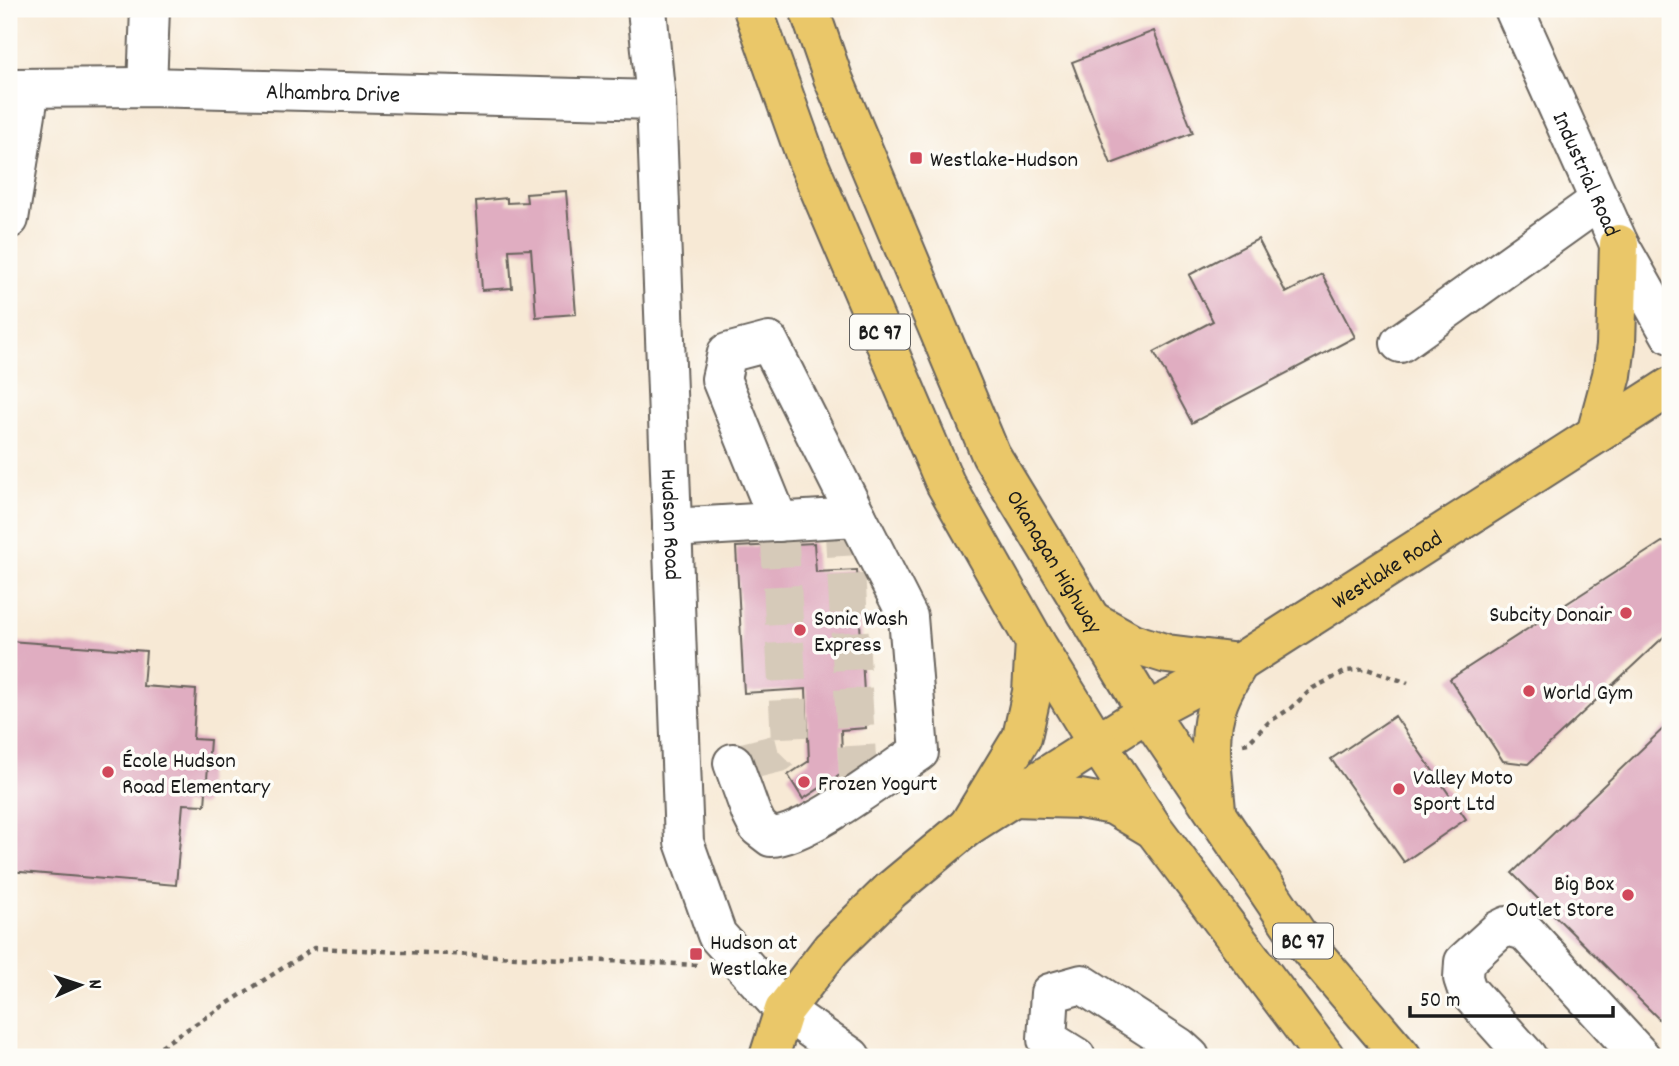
<svg xmlns="http://www.w3.org/2000/svg" width="1679" height="1066" font-family="Dekko,sans-serif">
  <style>
    .building { fill: #e0adc1 }
    .lines { fill: none; stroke-linecap: round; stroke-linejoin: round }
    .minor-tunnel { stroke: #d6cab9; stroke-width: 38; stroke-dasharray: 38 19; stroke-linecap: butt }
    .minor-casing { stroke: #69645d; stroke-width: 42 }
    .major-casing { stroke: #69645d; stroke-width: 42 }
    .highway-casing { stroke: #69645d; stroke-width: 42 }
    .path { stroke: #69645d; stroke-width: 4.5; stroke-dasharray: 5 5; stroke-linecap: butt }
    .minor { stroke: #fff; stroke-width: 38 }
    .major { stroke: #eac769; stroke-width: 38 }
    .highway { stroke: #eac769; stroke-width: 38 }
    .poi-dot { fill: #d1495b; stroke: #fdfcf7; stroke-width: 2.5 }
    .labels { text-anchor: middle; stroke-width: 7; stroke-linejoin: round; paint-order: stroke }
    .shield { fill: #fdfcf7; stroke: #605f5e; stroke-width: 2 }
    .shield-label { font-size: 21px; font-weight: bold; fill: #1c1c1c }
    .street-label { font-size: 23px; fill: #1c1c1c; stroke: #fdfcf7 }
    .poi-label { font-size: 23px; fill: #1c1c1c; stroke: #fdfcf7; text-anchor: start }
  </style>
  <rect width="100%" height="100%" fill="#fdfcf7"/>
  <filter id="ink" filterUnits="userSpaceOnUse"><feTurbulence type="fractalNoise" baseFrequency=".0143" numOctaves="2"/><feDisplacementMap in="SourceGraphic" scale="14" xChannelSelector="R" yChannelSelector="G"/><feConvolveMatrix kernelMatrix="1 2 1 2 8 2 1 2 1" color-interpolation-filters="sRGB"/></filter>
  <filter id="wash" filterUnits="userSpaceOnUse"><feTurbulence type="fractalNoise" baseFrequency=".00686" numOctaves="4" result="noise"/><feDisplacementMap in="SourceGraphic" scale="28" xChannelSelector="R" yChannelSelector="G"/><feGaussianBlur stdDeviation="1.57" result="paint"/><feColorMatrix in="noise" values="0 0 0 0 0 0 0 0 0 0 0 0 0 0 0 0 0 1.4 0 .05"/><feComposite in="paint" operator="in"/></filter>
  <g filter="url(#wash)">
    <rect width="100%" height="100%" fill="#f7e9d5"/>
    <g id="blocks">
      <g class="building">
        <path d="M1154,31l39,102 -82,31 -39,-102z"/>
        <path d="M566,191l10,123 -40,3 -5,-68 -22,1 3,38 -30,2 -6,-89 31,-3v5l20,-1 -1,-8z"/>
        <path d="M1258,239l28,54 36,-19 33,63 -163,86 -38,-71 59,-31 -24,-46z"/>
        <path d="M1662,542l8,2v87l-142,133 -25,-3 -53,-82z"/>
        <path d="M814,543l2,29 41,-2 9,158 -25,2 2,43 -40,26 -15,-24 21,-14 -3,-72 -62,4 -8,-146z"/>
        <path d="M9,641l137,10 -3,35 53,4 -3,49 17,1 -5,65 -22,-1 -7,81 -167,-14z"/>
        <path d="M1395,716l71,103 -62,43 -73,-103z"/>
        <path d="M1670,722v308l-158,-157z"/>
      </g>
    </g>
  </g>
  <g filter="url(#ink)">
    <use href="#blocks" fill-opacity="0" stroke="#69645d" stroke-width="2"/>
    <g class="lines">
      <g class="minor-tunnel">
        <path d="M843,518l16,274"/>
        <path d="M743,762l36,-9 11,-11 -11,-220"/>
      </g>
      <defs>
        <g id="minor">
          <path id="s1" d="M647,9l9,91 28,742 33,93 67,75 67,47"/>
          <path id="s2" d="M1514,9l105,235 51,90"/>
          <path d="M147,87l3,-78"/>
          <path id="s3" d="M9,88l138,-1 509,13"/>
          <path d="M9,219l21,-130"/>
          <path d="M1400,343l200,-143"/>
          <path d="M779,522l-58,-143 6,-26 42,-11 88,175"/>
          <path d="M672,528l185,-11 51,100 11,135c-33,22 -113,84 -148,85l-13,-10 -7,-14 -18,-50"/>
          <path d="M1076,1057l-29,-18 3,-46 32,-9 97,63 11,10"/>
          <path d="M1527,1057l-60,-67 -4,-12 1,-16 35,-32 8,-4 18,5 116,126"/>
        </g>
        <g id="major">
          <path d="M1596,434l16,-59 4,-30 3,-101"/>
          <path id="s4" d="M769,1057l15,-47 47,-61 60,-59 77,-64 179,-114 92,-49 431,-276"/>
        </g>
        <g id="highway">
          <path d="M753,9l54,151 138,323 90,159 62,101 56,85 172,229"/>
          <path id="s5" d="M809,9l24,69 158,377 156,257 150,222 105,123"/>
          <path d="M1093,621l39,22 35,11 72,9c-7,12 -15,25 -20,38 -14,34 -6,74 -3,109"/>
          <path d="M1012,797l68,2 33,6 37,22"/>
          <path d="M968,826l54,-89 10,-45 3,-50"/>
        </g>
      </defs>
      <use href="#minor" class="minor-casing"/>
      <use href="#major" class="major-casing"/>
      <use href="#highway" class="highway-casing"/>
      <g class="path">
        <path d="M1243,744l5,-1 21,-21 22,-14 22,-20 34,-17 20,-2 41,14"/>
        <path d="M144,1057l170,-109 385,17"/>
      </g>
      <use href="#minor" class="minor"/>
      <use href="#major" class="major"/>
      <use href="#highway" class="highway"/>
    </g>
  </g>
  <g class="poi-dot">
    <rect x="909" y="151" width="14" height="14" rx="3.5"/>
    <circle cx="1626" cy="613" r="7"/>
    <circle cx="800" cy="630" r="7"/>
    <circle cx="1529" cy="691" r="7"/>
    <circle cx="108" cy="772" r="7"/>
    <circle cx="804" cy="782" r="7"/>
    <circle cx="1399" cy="789" r="7"/>
    <circle cx="1628" cy="895" r="7"/>
    <rect x="689" y="947" width="14" height="14" rx="3.5"/>
  </g>
  <g class="labels">
    <g class="shield">
      <rect x="850" y="314.5" width="60" height="35" rx="5"/>
      <rect x="1273" y="923.5" width="60" height="35" rx="5"/>
    </g>
    <g class="shield-label">
      <text x="880" y="339">BC 97</text>
      <text x="1303" y="948">BC 97</text>
    </g>
    <g class="street-label">
      <text dy="8" stroke="none"><textPath href="#s3" startOffset="324">Alhambra Drive</textPath></text>
      <text dy="8" stroke="none"><textPath href="#s2" startOffset="180">Industrial Road</textPath></text>
      <text dy="8" stroke="none"><textPath href="#s1" startOffset="516">Hudson Road</textPath></text>
      <text dy="8" stroke="none"><textPath href="#s5" startOffset="606">Okanagan Highway</textPath></text>
      <text dy="8" stroke="none"><textPath href="#s4" startOffset="802">Westlake Road</textPath></text>
    </g>
    <g class="poi-label">
      <text x="930" y="166">Westlake-Hudson</text>
      <text x="1612" y="621" text-anchor="end">Subcity Donair</text>
      <text x="814" y="625">Sonic Wash<tspan x="814" dy="26">Express</tspan></text>
      <text x="1543" y="699">World Gym</text>
      <text x="122" y="767">École Hudson<tspan x="122" dy="26">Road Elementary</tspan></text>
      <text x="1413" y="784">Valley Moto<tspan x="1413" dy="26">Sport Ltd</tspan></text>
      <text x="818" y="790">Frozen Yogurt</text>
      <text x="1614" y="890" text-anchor="end">Big Box<tspan x="1614" dy="26">Outlet Store</tspan></text>
      <text x="710" y="949">Hudson at<tspan x="710" dy="26">Westlake</tspan></text>
    </g>
  </g>
  <rect width="1679" height="1066" fill="none" stroke="#fdfcf7" stroke-width="35"/>
  <g transform="translate(80 985) rotate(87)" stroke="#fdfcf7" stroke-width="5" paint-order="stroke">
  <path d="M0-5L12 26L0 18L-12 26Z" fill="#1c1c1c"/>
  <text y="-10" font-size="19" font-weight="bold" text-anchor="middle" fill="#1c1c1c">N</text>
  </g>
  <path d="M1410 1006v10h203v-10" fill="none" stroke="#1c1c1c" stroke-width="3.5"/>
  <text x="1420" y="1006" font-size="21" fill="#1c1c1c" stroke="#fdfcf7" stroke-width="5" paint-order="stroke">50 m</text>
</svg>
